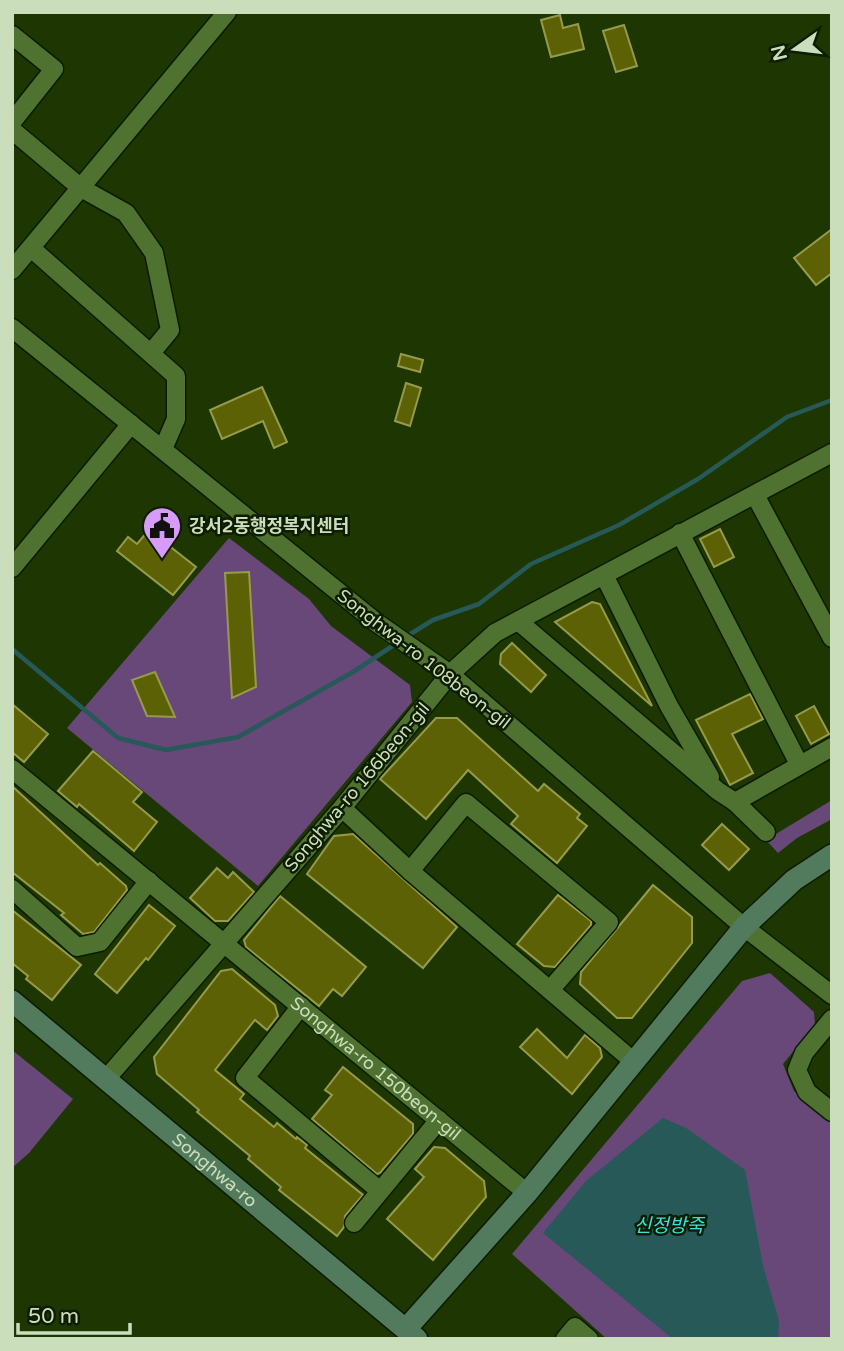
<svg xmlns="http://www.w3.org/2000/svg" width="844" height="1351" font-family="'Varela Round','Noto Sans KR',sans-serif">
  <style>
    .green { fill: #674879 }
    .water { fill: #265958 }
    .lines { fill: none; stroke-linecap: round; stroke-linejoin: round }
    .stream { stroke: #265958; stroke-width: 4.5 }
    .building { fill: #5d6105; stroke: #969b4c; stroke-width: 2 }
    .street-casing { stroke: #0b1c00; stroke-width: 21 }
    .secondary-casing { stroke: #0b1c00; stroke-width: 24 }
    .street { stroke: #4f7230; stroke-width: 18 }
    .secondary { stroke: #527a5c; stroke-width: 21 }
    .labels { text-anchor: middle; stroke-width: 5; stroke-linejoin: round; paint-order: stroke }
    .poi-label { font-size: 18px; font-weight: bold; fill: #cadebc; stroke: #0e1c02; text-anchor: start }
    .street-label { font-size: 18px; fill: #cadebc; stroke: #0e1c02 }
    .water-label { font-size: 19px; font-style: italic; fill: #34e3df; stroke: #0e1c02 }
  </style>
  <rect width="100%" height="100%" fill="#1e3702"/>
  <g class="green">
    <path d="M229,538l80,61 22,27 79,59 2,17 -154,184 -191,-158z"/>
    <path d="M832,800v19l-35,19 -19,15 -12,-13z"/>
    <path d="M770,973l44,39 1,13 -32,39 11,27 38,32v216h-225l-95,-85 230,-273z"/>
    <path d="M12,1050l61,49 -44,54 -17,15z"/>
  </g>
  <path class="water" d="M663,1118l23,10 59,42 18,96 16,55 -1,18h-105l-130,-106 43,-52z"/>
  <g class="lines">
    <g class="stream">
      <path d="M404,638l29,-18 46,-16 52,-40 88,-39 79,-46 89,-62 45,-17"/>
      <path d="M12,649l106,89 48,12 72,-13 115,-65 44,-29"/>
    </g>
  </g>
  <g class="building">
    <path d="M560,15l3,13 15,-4 6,25 -33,8 -10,-37z"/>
    <path d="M624,25l13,41 -21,6 -13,-41z"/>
    <path d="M832,229v44l-16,12 -22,-27z"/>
    <path d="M401,354l22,6 -3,12 -22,-6z"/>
    <path d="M406,383l15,5 -11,38 -15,-5z"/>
    <path d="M262,387l25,55 -13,6 -11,-27 -41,18 -12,-29z"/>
    <path d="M720,529l14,28 -20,10 -14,-28z"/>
    <path d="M149,530l47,37 -23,28 -56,-44 11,-14 9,7z"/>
    <path d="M249,572l7,115 -24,11 -7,-125z"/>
    <path d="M592,602l8,2 52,102 -97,-84z"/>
    <path d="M512,643l34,32 -15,17 -31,-28 1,-10z"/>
    <path d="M155,672l20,45 -28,-1 -15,-36z"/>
    <path d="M750,694l13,25 -31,15 21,39 -23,12 -34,-65z"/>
    <path d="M12,704l36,30 -24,28 -12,-10z"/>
    <path d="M814,706l15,28 -18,10 -15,-28z"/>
    <path d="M436,718h21l81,73 6,-7 36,30 -3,4 10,8 -30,37 -46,-39 7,-8 -50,-46 -42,49 -46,-40z"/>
    <path d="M93,751l49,41 -9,10 24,20 -23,29 -55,-47 -2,3 -19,-16z"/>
    <path d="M12,786l86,79 2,-2 26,23 1,4 -33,42 -11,2 -22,-19 3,-2 -52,-41z"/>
    <path d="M722,824l27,25 -20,21 -27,-25z"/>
    <path d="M353,834l104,93 -34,41 -116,-94 27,-38z"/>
    <path d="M217,868l11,10 5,-6 21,20 -26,29h-13l-25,-23z"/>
    <path d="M653,885l39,32v26l-60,75h-15l-37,-34 1,-12z"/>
    <path d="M558,895l33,26v4l-36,42 -11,-1 -27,-22z"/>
    <path d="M280,896l86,71 -24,29 -9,-7 -14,17 -73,-59 -2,-7z"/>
    <path d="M149,905l26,21 -27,34 -2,-2 -29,35 -22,-19z"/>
    <path d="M12,910l69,55 -29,35 -26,-21 2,-3 -16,-13z"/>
    <path d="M232,969l43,36 3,11 -11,14 -12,-10 -40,50 29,24 -4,5 34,28 3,-4 19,16 1,-2 10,8 -2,3 58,47 -18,21 -1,11 -7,9 -58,-46 2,-3 -33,-28 2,-3 -53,-44 2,-2 -42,-36 -3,-17 67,-86z"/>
    <path d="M537,1029l30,29 18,-23 15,13 2,9 -30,37 -52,-47z"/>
    <path d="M343,1067l70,57v10l-33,39 -3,1 -65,-55 20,-24 -7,-5z"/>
    <path d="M434,1147l11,1 39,33 2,16 -53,63 -46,-41 37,-42 -9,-8z"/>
  </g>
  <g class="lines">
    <defs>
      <g id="street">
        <path d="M12,35l42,34 -42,53"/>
        <path d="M12,130l69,58 45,25 28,40 16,77 -19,23"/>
        <path d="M31,248l145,128v43l-13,30"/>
        <path d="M12,270l215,-258"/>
        <path d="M12,328l365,295 73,51 294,253 88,68"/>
        <path d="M755,495l77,143"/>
        <path d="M680,533l119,231"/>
        <path d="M12,568l119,-144"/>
        <path d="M604,575l65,131 41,71"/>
        <path d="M518,621l200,170 17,11 31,30"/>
        <path id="s1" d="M12,769l515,424"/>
        <path d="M735,802l97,-55"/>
        <path d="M342,808l68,63 223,190"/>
        <path d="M410,871l56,-68 143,119 -59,68"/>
        <path d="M12,889l65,58 23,-5 49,-61"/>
        <path d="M301,1006l-56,72 135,113"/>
        <path d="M832,1019l-28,34 -7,17 10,22 25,20"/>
        <path d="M106,1079l236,-271 108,-134 45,-41 337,-180"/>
        <path d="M354,1223l85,-103"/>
        <path d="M565,1339l10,-12 14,12"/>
      </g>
      <g id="secondary">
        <path id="s2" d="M12,1001l405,338"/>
        <path d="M406,1329l121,-136 217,-266 50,-47 38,-25"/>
      </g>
    </defs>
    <use href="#street" class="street-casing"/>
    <use href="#secondary" class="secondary-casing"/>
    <use href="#street" class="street"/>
    <use href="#secondary" class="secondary"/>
  </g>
  <defs>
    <symbol id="civic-pin" viewBox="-11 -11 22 30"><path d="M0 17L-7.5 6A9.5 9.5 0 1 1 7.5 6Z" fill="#d79bf9" stroke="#0e1c02"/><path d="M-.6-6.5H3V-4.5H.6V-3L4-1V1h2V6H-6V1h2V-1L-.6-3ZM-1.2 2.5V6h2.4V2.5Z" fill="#111"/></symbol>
  </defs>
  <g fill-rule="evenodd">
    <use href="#civic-pin" x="140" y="504" width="44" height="60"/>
  </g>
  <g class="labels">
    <g class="poi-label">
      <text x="189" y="532">강서2동행정복지센터</text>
    </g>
    <g class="street-label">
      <text transform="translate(424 659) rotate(38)" y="6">Songhwa-ro 108beon-gil</text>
      <text transform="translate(357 787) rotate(-50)" y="6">Songhwa-ro 166beon-gil</text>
      <text dy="6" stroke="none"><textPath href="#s1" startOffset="471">Songhwa-ro 150beon-gil</textPath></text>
      <text dy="6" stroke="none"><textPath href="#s2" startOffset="264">Songhwa-ro</textPath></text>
    </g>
    <g class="water-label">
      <text x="669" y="1232">신정방죽</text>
    </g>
  </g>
  <rect width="844" height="1351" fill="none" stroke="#cadebc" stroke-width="28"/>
  <g transform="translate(795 49) rotate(256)" stroke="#0e1c02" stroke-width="5" paint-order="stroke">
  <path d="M0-5L12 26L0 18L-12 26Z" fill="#cadebc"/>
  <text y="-10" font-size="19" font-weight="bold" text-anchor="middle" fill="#cadebc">N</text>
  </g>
  <path d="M18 1323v10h112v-10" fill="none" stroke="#cadebc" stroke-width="3.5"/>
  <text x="28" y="1323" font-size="21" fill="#cadebc" stroke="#0e1c02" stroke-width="5" paint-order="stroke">50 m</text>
</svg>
